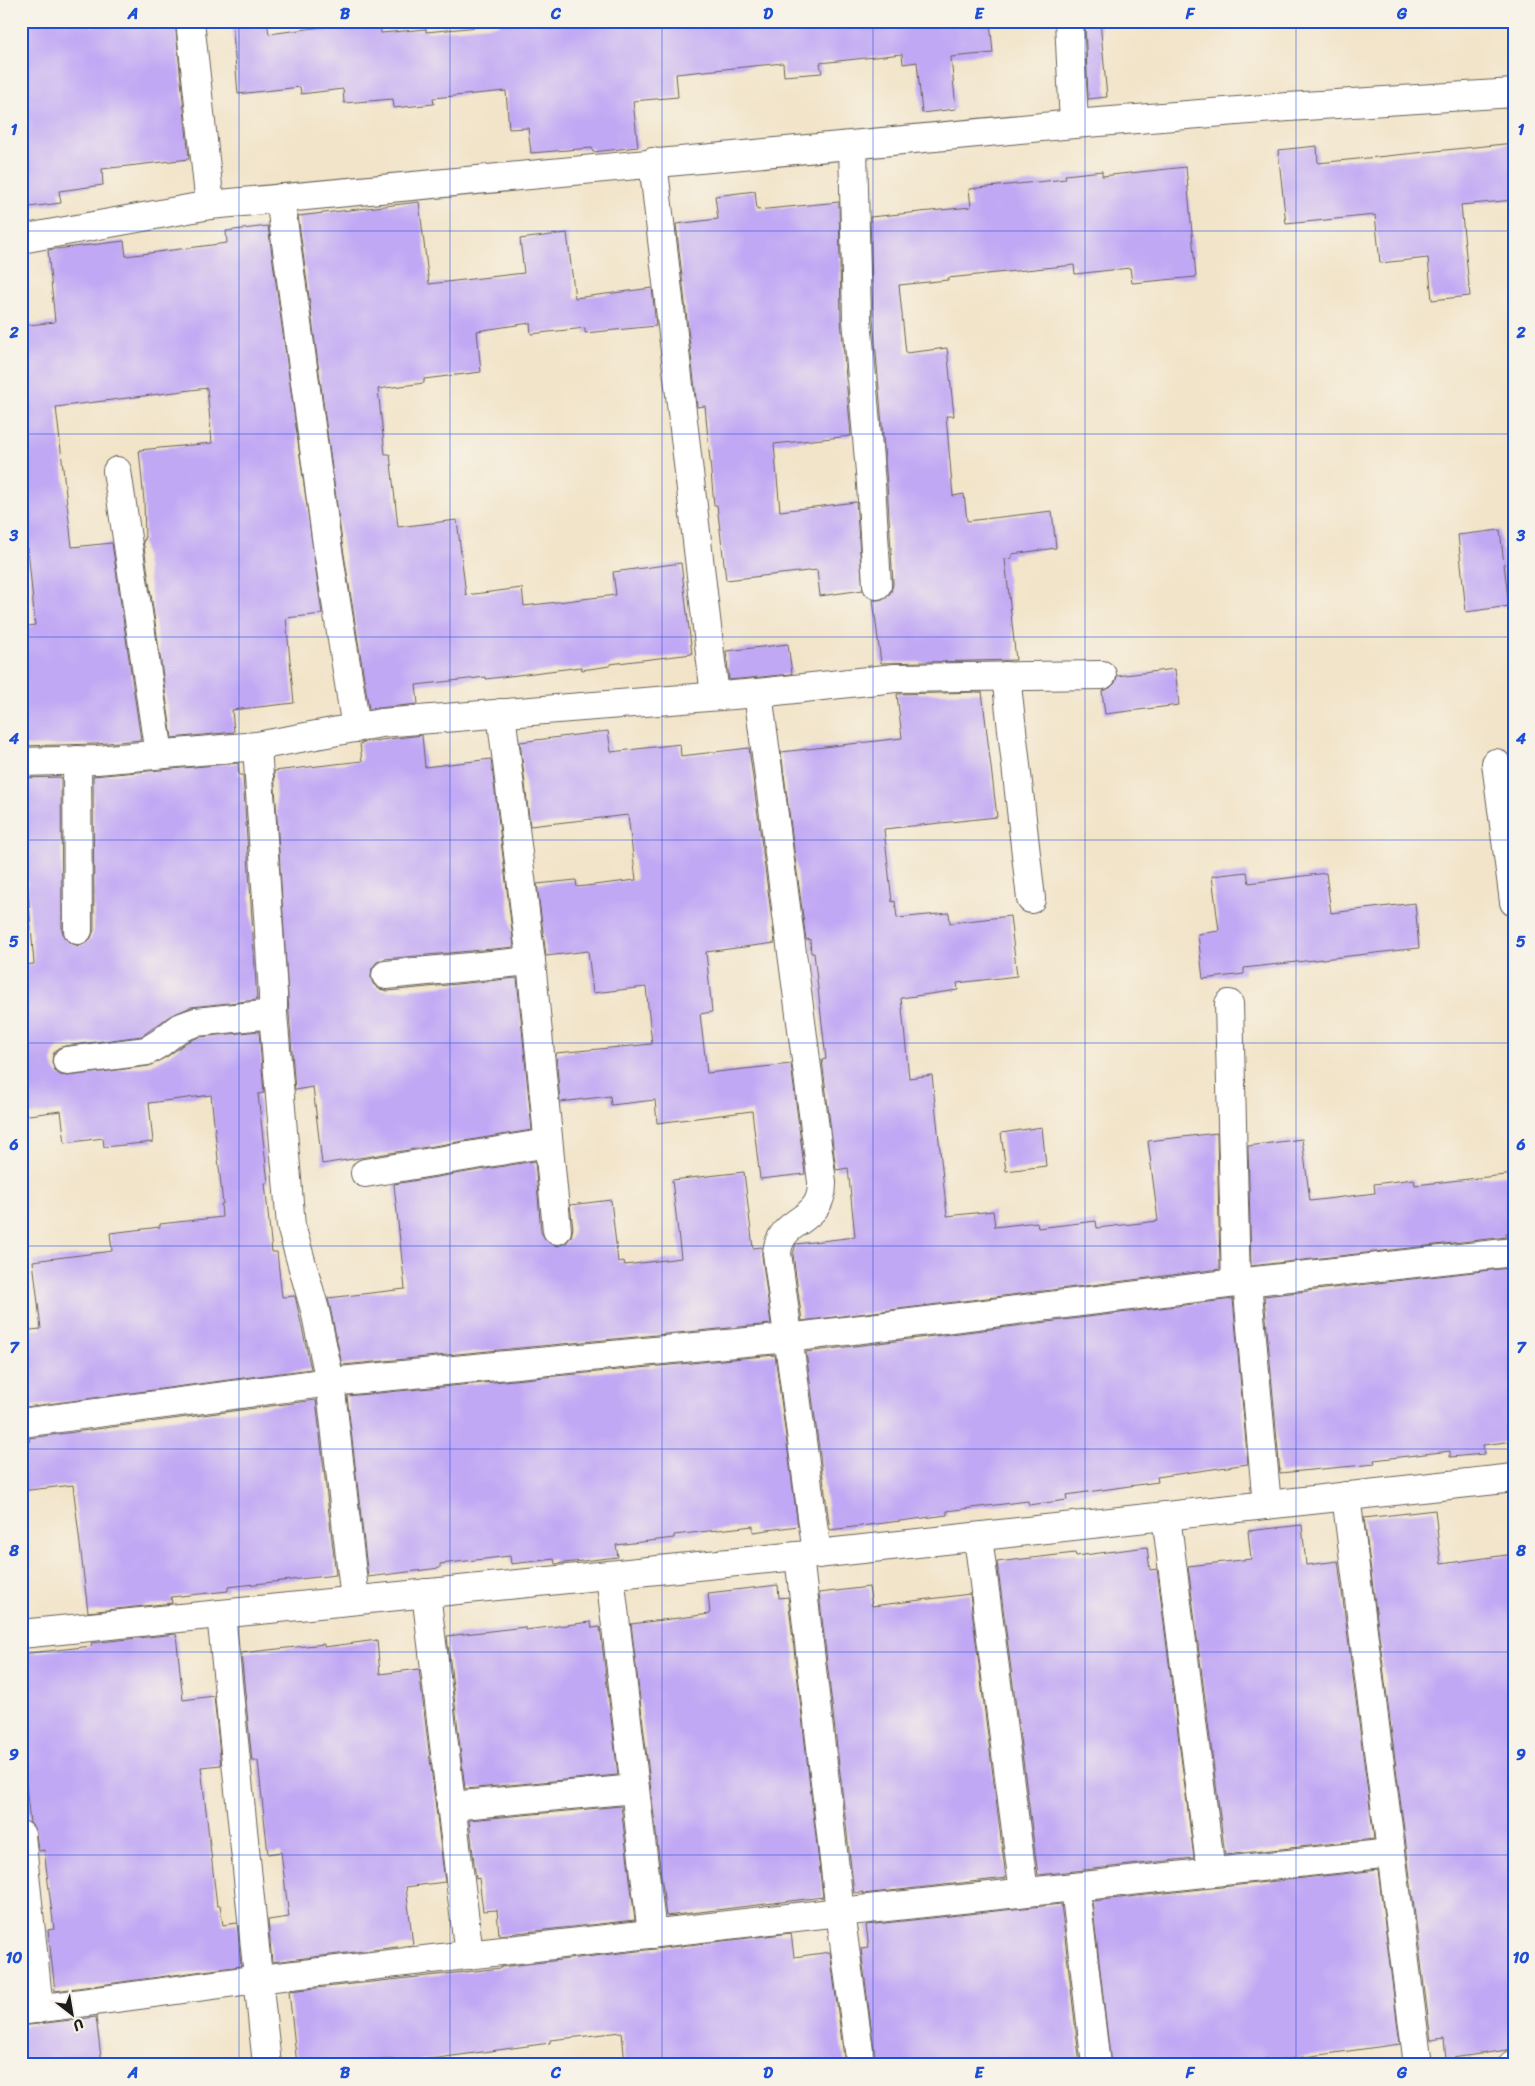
<svg xmlns="http://www.w3.org/2000/svg" width="1535" height="2086" font-family="Sriracha,sans-serif">
  <style>
    .building { fill: #c1a8f4 }
    .lines { fill: none; stroke-linecap: round; stroke-linejoin: round }
    .minor-casing { stroke: #676259; stroke-width: 30 }
    .minor { stroke: #fff; stroke-width: 28 }
    .grid { fill: none; stroke: #1d4ed8; stroke-width: 1; stroke-opacity: 0.55 }
    .neatline { fill: none; stroke: #1d4ed8; stroke-width: 2 }
    .grid-label { font-size: 16px; text-anchor: middle; font-weight: bold; fill: #1d4ed8 }
  </style>
  <rect width="100%" height="100%" fill="#f7f3e8"/>
  <filter id="ink" filterUnits="userSpaceOnUse"><feTurbulence type="fractalNoise" baseFrequency=".02" numOctaves="2"/><feDisplacementMap in="SourceGraphic" scale="10" xChannelSelector="R" yChannelSelector="G"/><feConvolveMatrix kernelMatrix="1 2 1 2 8 2 1 2 1" color-interpolation-filters="sRGB"/></filter>
  <filter id="wash" filterUnits="userSpaceOnUse"><feTurbulence type="fractalNoise" baseFrequency=".0096" numOctaves="4" result="noise"/><feDisplacementMap in="SourceGraphic" scale="20" xChannelSelector="R" yChannelSelector="G"/><feGaussianBlur stdDeviation="1.12" result="paint"/><feColorMatrix in="noise" values="0 0 0 0 0 0 0 0 0 0 0 0 0 0 0 0 0 1.4 0 .05"/><feComposite in="paint" operator="in"/></filter>
  <g filter="url(#wash)">
    <rect width="100%" height="100%" fill="#f2e4c9"/>
    <g id="blocks">
      <g class="building">
        <path d="M47,21h44v5l37,-5h47l14,138 -87,10 1,16 -44,6 2,12 -32,4 -8,-69v-114z"/>
        <path d="M232,21h35l2,13 99,-13h12l1,12 45,-4v3l73,-7v-4h491l3,32 -42,4 5,52 -34,4 -5,-51 -14,2 -1,-10 -82,9 2,10 -38,3 -1,-13 -107,11 2,23 -45,4 5,46 -45,5 -1,-4 -61,5 -3,-25 -19,1 -3,-38 -73,7 1,6 -40,4 -1,-9 -49,4 -1,-14 -42,5 -1,-7 -62,7z"/>
        <path d="M1085,21h15l7,76 -19,2z"/>
        <path d="M1514,143v57l-53,5 9,91 -38,4 -4,-42 -48,5 -5,-48 -89,9 -8,-74 39,-4 1,17z"/>
        <path d="M1186,167l10,110 -64,6 -2,-15 -55,6 -1,-9 -126,13v2l-49,5 7,68 41,-5 7,68h-8l7,80 11,-2 3,27 85,-10 4,37 -44,6v4l-7,1 11,101 -135,3 -8,-63h5l8,-2 5,-6 2,-8 -6,-101 -14,-165 -3,-101 101,-10 -2,-18 97,-10 -1,-4 37,-4v5z"/>
        <path d="M755,191l2,19 82,-8 2,118 10,116 -77,8 6,67 76,-9 7,88 -43,6 -3,-26 -91,10 -9,-75h-3l-9,-99 -8,1 -21,-183 42,-5 -3,-23z"/>
        <path d="M419,202l10,82 95,-11 -4,-34 47,-6 8,65 77,-10 4,38 -71,7v-5l-54,6 -1,-11 -53,8 4,41 -57,7v4l-46,6 7,65h5l8,73 59,-7 9,75 56,-7 2,18 92,-11 -3,-23 68,-9 11,91 -82,10v2l-28,4 -1,-3 -95,12v-2l-70,8 2,19 -49,5 -27,-167 -44,-326z"/>
        <path d="M268,226l54,388 -36,4 8,85 -62,7 2,22 -62,6 -29,-198h2l-1,-39 -5,-51 73,-7 -5,-55 -151,19 16,140 40,-4 29,197 -45,4 -75,2v-119l14,-2 -7,-77 -3,1 -4,-34v-189l34,-4 -7,-72 76,-9 2,15 101,-13 -1,-12z"/>
        <path d="M1500,530l9,76 -43,6 -8,-77z"/>
        <path d="M788,644l4,30 -63,6 -3,-29z"/>
        <path d="M1175,669l4,36 -74,9 -3,-23 8,-3 5,-5 2,-7z"/>
        <path d="M982,692l15,125 -113,12 8,73 3,-1 2,17 52,-5 1,10 60,-7 7,60 -60,7 1,7 -57,8 8,80 23,-3 15,141 46,-5 2,16 42,-5 1,6 58,-7 1,7 61,-7 -10,-80 69,-8 3,136 -418,52 -9,-67 3,-10 59,-7 -7,-69 -12,2 -14,-110 4,-1 -12,-106h-3l-1,-14 -4,1 -25,-188 121,-14 -5,-44z"/>
        <path d="M608,731l3,21 69,-8 1,12 68,-8 26,195 -69,9 6,60 -12,2 7,59 84,-9 14,110 -45,5 -8,-68 -95,12 -2,-23 -44,5 -1,-9 -50,6 -4,-49 96,-9 -6,-57 -53,6 -5,-42 -42,5 -9,-72 39,-4 1,7 59,-7 -8,-65 -98,11 -10,-84z"/>
        <path d="M422,735l3,32 66,-8 23,188 -130,12 -7,3 -5,6 -1,9 2,7 6,5 9,2 129,-13 15,152 -210,34 -9,-77 -18,3 -6,-77 -15,-242 88,-10 -2,-17 4,-2z"/>
        <path d="M238,763l1,12h4l14,225 -66,7 -21,9 -28,20 -77,10 -7,2 -5,6 -1,8 3,9 5,4 8,1 81,-10 19,-10 19,-14 12,-5 60,-6 5,62 -6,1 10,89h-3l7,69h5l5,45 13,-1 16,73 -285,38 -5,-38v-38l20,-2 -8,-68 79,-10 -2,-18 50,-6v-3l62,-7 -1,-13h2l-12,-109 -62,8 4,39 -49,5 -1,-9 -38,5 -4,-32 -40,5v-151l13,-1 -7,-87 -6,1v-100l40,-1 1,153 2,7 6,6 9,3 7,-3 5,-5 3,-8 -1,-154z"/>
        <path d="M1247,872l2,11 77,-10 5,40 84,-10 4,45 -175,20v6l-41,5 -5,-45 21,-3 -7,-55z"/>
        <path d="M1042,1127l4,39 -40,5 -5,-38z"/>
        <path d="M1302,1139l8,62 65,-8 -1,-9 40,-5 1,6 99,-11v58l-8,1v4l-255,29 -3,-120z"/>
        <path d="M535,1161l6,71 4,7 6,5 7,2 8,-3 5,-6 2,-9 -3,-23 41,-5 7,62 6,-1 1,4 56,-7 -9,-78 72,-8 9,76 9,-1v8l9,69 -429,41 -14,-67 77,-9 -11,-105z"/>
        <path d="M1508,1268l6,52v121l-31,4 1,9 -34,3v-6l-76,9 1,4 -95,9 -16,-177z"/>
        <path d="M1233,1299l15,165 -91,13 1,5 -92,13 1,5 -38,5 -1,-4 -81,10v4l-117,15 -24,-178z"/>
        <path d="M775,1355l23,171 -45,6v-6l-79,9v3l-58,7 2,12 -63,7 -1,-5 -43,5 -1,-8 -70,8v4l-72,9 -21,-181z"/>
        <path d="M316,1400l20,175 -108,12v4l-57,6 1,6 -84,9 -15,-127 -52,6v-48l9,-1 -1,-4z"/>
        <path d="M1435,1510l6,54 73,-10v495l-68,10 -2,-21 -13,2 -67,-522z"/>
        <path d="M1302,1525l4,40 32,-4 36,278 -149,16 -37,-289 63,-7 -3,-28z"/>
        <path d="M1147,1547l3,23 7,-1 37,289 -156,17 -41,-313 78,-9 1,3z"/>
        <path d="M778,1585l1,13 9,-1 35,300 -157,19 -35,-292 79,-10 -2,-21z"/>
        <path d="M869,1587l3,19 98,-12 36,284 -143,16v-2l-9,1 -35,-300z"/>
        <path d="M591,1622l1,6 8,-1 18,148 -153,14 -18,-153 78,-9v3z"/>
        <path d="M176,1634l7,66 31,-4 7,69 -20,2 16,139 3,-1 3,20 14,-2 4,43 -186,25 -7,-61 6,-1 -10,-79 -6,1 -2,-18 -6,-10 -6,-57h-3v-37l6,-1 -6,-52v-22l71,-8 -1,-3z"/>
        <path d="M377,1640l3,34 39,-5 26,213 -39,5 7,58 -141,17 -4,-42 21,-3 -8,-65 -13,2 -10,-93h-6l-11,-108 83,-9v3z"/>
        <path d="M621,1806l14,114 -136,15 -2,-25 -14,1 -4,-33 -3,1 -7,-59z"/>
        <path d="M1378,1870l22,174 -132,18 -1,-3 -49,6h-107l-19,-164z"/>
        <path d="M1061,1904l19,161h-204l-15,-116 8,-1 -3,-23z"/>
        <path d="M791,1933l3,24 36,-5 15,113h-220l-3,-33 -72,8v3l-157,21v-5l-48,6h-48l-8,-74 212,-23v-1z"/>
        <path d="M96,2017l6,48h-81v-39z"/>
      </g>
    </g>
  </g>
  <g filter="url(#ink)">
    <use href="#blocks" fill-opacity="0" stroke="#676259" stroke-width="1"/>
    <g class="lines">
      <defs>
        <g id="minor">
          <path d="M190,21l20,184"/>
          <path d="M1069,21l5,103"/>
          <path d="M853,146l4,173 14,165 6,101"/>
          <path d="M653,162l62,534"/>
          <path d="M280,198l47,346 29,184"/>
          <path d="M21,239l189,-34 864,-81 214,-17 226,-14"/>
          <path d="M117,471l42,283"/>
          <path d="M1006,676l25,223"/>
          <path d="M758,693l64,489c1,43 -42,34 -45,71l40,301"/>
          <path d="M501,713l30,248 26,269"/>
          <path d="M257,746l16,247v21l18,212 24,84 15,72 25,218"/>
          <path d="M77,760l1,170"/>
          <path d="M21,762l76,-2 160,-14 124,-23 377,-30 137,-15 207,-3"/>
          <path d="M1496,763l18,139"/>
          <path d="M386,975l145,-14"/>
          <path d="M1229,1004l7,279"/>
          <path d="M67,1061l80,-10 13,-8 19,-15 17,-6 77,-8"/>
          <path d="M365,1173l183,-30"/>
          <path d="M1247,1282l20,223"/>
          <path d="M21,1423l309,-41 458,-44 448,-55 278,-31"/>
          <path d="M1346,1496l72,569"/>
          <path d="M1166,1516l45,356"/>
          <path d="M978,1537l46,355"/>
          <path d="M799,1556l41,356 21,153"/>
          <path d="M610,1575l42,359"/>
          <path d="M426,1593l43,362"/>
          <path d="M221,1614l46,451"/>
          <path d="M21,1634l796,-80 697,-76"/>
          <path d="M451,1806l184,-17"/>
          <path d="M21,1835l18,174"/>
          <path d="M1075,1887l21,178"/>
          <path d="M21,2011l237,-32 582,-67 551,-59"/>
          <path d="M1512,2065h2"/>
        </g>
      </defs>
      <use href="#minor" class="minor-casing"/>
      <use href="#minor" class="minor"/>
    </g>
  </g>
  <path class="grid" d="M239,21v2044M450,21v2044M662,21v2044M873,21v2044M1085,21v2044M1296,21v2044M21,231h1493M21,434h1493M21,637h1493M21,840h1493M21,1043h1493M21,1246h1493M21,1449h1493M21,1652h1493M21,1855h1493"/>
  <rect width="1535" height="2086" fill="none" stroke="#f7f3e8" stroke-width="55"/>
  <g transform="translate(72 2014) rotate(149)" stroke="#f7f3e8" stroke-width="4" paint-order="stroke">
  <path d="M0-4L9 19L0 12L-9 19Z" fill="#1c1c1c"/>
  <text y="-8" font-size="14" font-weight="bold" text-anchor="middle" fill="#1c1c1c">U</text>
  </g>
  <rect x="28" y="28" width="1480" height="2030" class="neatline"/>
  <g class="grid-label">
    <text x="133" y="19">A</text>
    <text x="345" y="19">B</text>
    <text x="556" y="19">C</text>
    <text x="768" y="19">D</text>
    <text x="979" y="19">E</text>
    <text x="1190" y="19">F</text>
    <text x="1402" y="19">G</text>
    <text x="14" y="135">1</text>
    <text x="1521" y="135">1</text>
    <text x="14" y="338">2</text>
    <text x="1521" y="338">2</text>
    <text x="14" y="541">3</text>
    <text x="1521" y="541">3</text>
    <text x="14" y="744">4</text>
    <text x="1521" y="744">4</text>
    <text x="14" y="947">5</text>
    <text x="1521" y="947">5</text>
    <text x="14" y="1150">6</text>
    <text x="1521" y="1150">6</text>
    <text x="14" y="1353">7</text>
    <text x="1521" y="1353">7</text>
    <text x="14" y="1556">8</text>
    <text x="1521" y="1556">8</text>
    <text x="14" y="1760">9</text>
    <text x="1521" y="1760">9</text>
    <text x="14" y="1963">10</text>
    <text x="1521" y="1963">10</text>
    <text x="133" y="2078">A</text>
    <text x="345" y="2078">B</text>
    <text x="556" y="2078">C</text>
    <text x="768" y="2078">D</text>
    <text x="979" y="2078">E</text>
    <text x="1190" y="2078">F</text>
    <text x="1402" y="2078">G</text>
  </g>
</svg>
